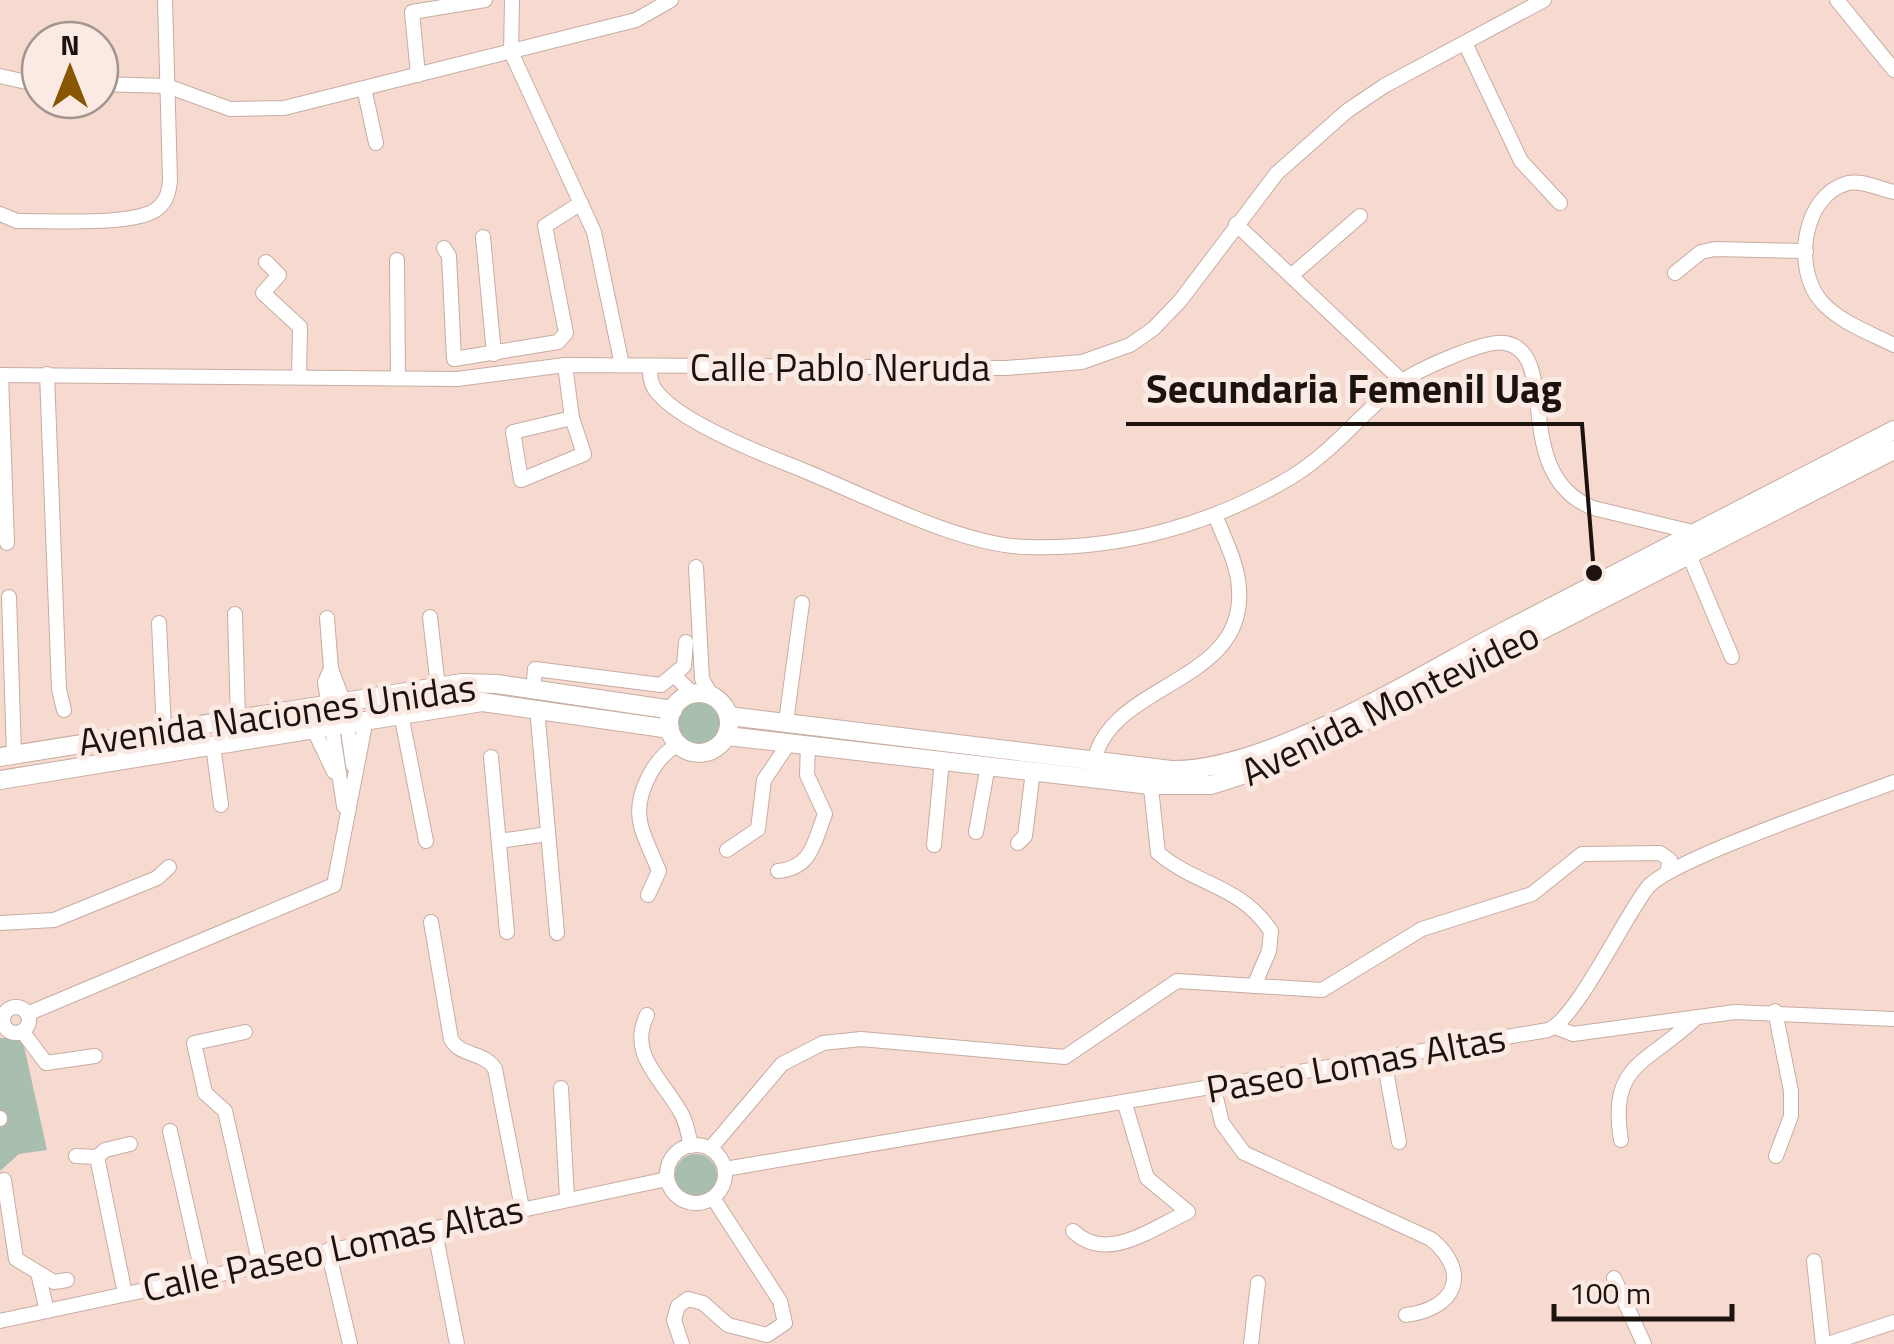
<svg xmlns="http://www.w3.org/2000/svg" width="1894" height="1344" font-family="'Titillium Web',sans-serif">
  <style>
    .green { fill: #a8beaf }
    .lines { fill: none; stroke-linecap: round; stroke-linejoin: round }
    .street-casing { stroke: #c7aca3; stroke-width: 16 }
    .secondary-casing { stroke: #c7aca3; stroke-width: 20 }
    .street { stroke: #fff; stroke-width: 14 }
    .secondary { stroke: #fff; stroke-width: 18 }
    .labels { text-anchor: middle; stroke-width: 10; stroke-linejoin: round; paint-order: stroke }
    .street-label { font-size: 38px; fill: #1c130f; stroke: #fbeae3 }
    .leader { fill: none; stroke: #1c130f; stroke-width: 4 }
    .callout-dot { fill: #1c130f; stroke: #fbeae3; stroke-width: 4 }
    .callout-label { font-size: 40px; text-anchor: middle; font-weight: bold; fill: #1c130f; stroke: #fbeae3; stroke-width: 10; stroke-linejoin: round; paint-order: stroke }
  </style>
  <rect width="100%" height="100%" fill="#f6dad0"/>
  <g class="green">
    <circle cx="699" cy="723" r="28"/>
    <path d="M22,1037l25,113 -28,4 -19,17v-133z"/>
    <circle cx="696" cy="1175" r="21"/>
  </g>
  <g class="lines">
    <defs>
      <g id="street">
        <path d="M512,0l-1,52 83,180 28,133"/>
        <path d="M1837,0l57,70"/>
        <path d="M1465,43l56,118 39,42"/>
        <path d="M418,75l-6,-63 73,-12"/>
        <path d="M0,76l40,9"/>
        <path d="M100,84l67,2 63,23 54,-1 352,-88 35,-20"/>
        <path d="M364,88l12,55"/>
        <path d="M1894,192c-14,-3 -32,-12 -46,-9 -46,12 -55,86 -27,118 18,21 49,32 73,44"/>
        <path d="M0,214l17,7c30,-1 120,6 141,-13 9,-7 11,-17 12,-28l-5,-180"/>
        <path d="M1236,224l166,157"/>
        <path d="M483,237l11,117"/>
        <path d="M444,248l5,8 5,103 104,-17 8,-9 -21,-107 36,-23"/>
        <path d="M397,260l1,118"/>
        <path d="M266,262l13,13 -16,18 37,34 -1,50"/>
        <path d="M1675,273l26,-21 14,-3 91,2"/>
        <path d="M1292,275l68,-59"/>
        <path d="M565,365l7,53 12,36 -63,26 -8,-48 59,-14"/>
        <path d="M650,367c0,7 0,15 4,21 19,30 98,62 131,75 69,26 170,82 241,84 94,3 186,-22 267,-71 41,-25 70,-65 108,-94 17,-12 84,-43 104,-39 57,10 4,131 88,165l104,25"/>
        <path d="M47,374l12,315 5,21"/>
        <path d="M0,375l457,4 108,-14 441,3 76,-6 48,-17 23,-16 27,-28 97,-128 70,-62 37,-25 160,-86"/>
        <path d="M1,375l6,168"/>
        <path d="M1689,555l43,102"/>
        <path d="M696,567l6,112 9,16"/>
        <path d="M9,597l5,157"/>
        <path d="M235,614l3,105"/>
        <path d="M430,617l8,70"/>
        <path d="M327,618l4,51 -6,13 19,124"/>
        <path d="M159,623l5,108"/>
        <path d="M331,669l13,34 9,62"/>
        <path d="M676,677l17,17"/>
        <path d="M533,689l2,-20 126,16 23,-19 2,-24"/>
        <path d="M537,708l20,225"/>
        <path d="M401,714l25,127"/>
        <path d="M786,722l16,-119"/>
        <path d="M313,728l21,44"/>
        <path d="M213,745l8,60"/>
        <path d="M491,757l16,175"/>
        <path d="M1093,767c12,-86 153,-80 146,-178 -1,-25 -15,-51 -24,-74"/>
        <path d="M1150,779l8,74c39,33 81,31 113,78l-2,20 -15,35"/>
        <path d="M976,832l12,-67"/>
        <path d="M499,841l49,-7"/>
        <path d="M1018,843l7,-7 8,-65"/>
        <path d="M934,845l8,-85"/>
        <path d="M727,850l31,-21 6,-49 25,-37"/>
        <path d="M778,871c34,-3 36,-29 47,-57l-18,-39 1,-30"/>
        <path d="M648,895l11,-24c-6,-15 -14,-30 -18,-45 -8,-30 13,-69 38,-82"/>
        <path d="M431,922l20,117c9,18 33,12 44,30l27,139"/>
        <path d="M0,923l54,-3 103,-42 12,-11"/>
        <circle cx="16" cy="1020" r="13"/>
        <path d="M1775,1011l16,80v25l-15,40"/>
        <path d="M27,1014l307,-129 32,-166"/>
        <path d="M647,1015c-19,38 13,62 31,93 8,11 10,25 13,38"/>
        <path d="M1555,1027l18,7 162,-22 159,7"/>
        <path d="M22,1031l24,32 49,-7"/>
        <path d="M245,1032l-51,11 11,50 20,18 35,154"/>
        <path d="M1384,1060l15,82"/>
        <path d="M561,1088l6,110"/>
        <path d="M1214,1089l8,34 22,30 187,86c41,34 24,70 -25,76"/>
        <path d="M0,1118v1"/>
        <path d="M170,1131l33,146"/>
        <path d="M1621,1140c-13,-76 26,-76 74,-121"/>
        <circle cx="696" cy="1174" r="29"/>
        <path d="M710,1149l72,-85 41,-21 38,-4 204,18 112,-76 145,9 100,-61 110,-35 50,-40 78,-1 10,7 -3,12"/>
        <path d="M76,1156l21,1 8,-7 25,-6"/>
        <path d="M97,1157l28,137"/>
        <path d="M725,1169l823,-139c28,-10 76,-113 100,-143 22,-27 202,-88 246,-105"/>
        <path d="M4,1180l12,79 38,23 13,-2"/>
        <path d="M434,1227l23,117"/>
        <path d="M1073,1231c34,33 79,-3 115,-19l-41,-34 -22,-74"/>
        <path d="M328,1250l22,94"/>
        <path d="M1814,1261l9,83"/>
        <path d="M38,1273l9,38"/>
        <path d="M1614,1278l30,66"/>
        <path d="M0,1321l667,-142"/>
        <path d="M682,1344l-8,-24 4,-14 10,-7 15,4 25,22 39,10 18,-12 -5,-22 -67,-103"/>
        <path d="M1251,1344l7,-61"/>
        <path d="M1828,1344l66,-22"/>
      </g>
      <g id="secondary">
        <circle cx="699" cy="723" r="30"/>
        <path d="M729,716l442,54c94,2 241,-90 326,-135 132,-68 264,-137 397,-205"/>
        <path d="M727,736l423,49h61l75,-24 608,-311"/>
        <path d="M0,757l462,-74 35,1 176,26"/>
        <path d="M0,780l482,-78 188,27"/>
      </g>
    </defs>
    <use href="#street" class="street-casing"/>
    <use href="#secondary" class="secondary-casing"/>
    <use href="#street" class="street"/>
    <use href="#secondary" class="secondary"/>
  </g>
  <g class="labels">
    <g class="street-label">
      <text x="840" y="381">Calle Pablo Neruda</text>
      <text transform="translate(1390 704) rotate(-26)" y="13">Avenida Montevideo</text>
      <text transform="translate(277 715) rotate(-8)" y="13">Avenida Naciones Unidas</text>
      <text transform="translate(1356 1064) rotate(-10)" y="13">Paseo Lomas Altas</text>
      <text transform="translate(333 1249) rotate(-12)" y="13">Calle Paseo Lomas Altas</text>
    </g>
  </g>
  <path class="leader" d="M1594 573L1582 424H1126"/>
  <circle class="callout-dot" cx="1594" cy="573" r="10"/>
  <g class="callout-label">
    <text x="1354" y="403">Secundaria Femenil Uag</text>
  </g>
  <g transform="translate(70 70)"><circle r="48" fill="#fbeae3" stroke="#a2948e" stroke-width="2.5"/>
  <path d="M0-8L18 38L0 25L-18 38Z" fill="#885500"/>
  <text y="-15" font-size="28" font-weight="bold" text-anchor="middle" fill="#1c130f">N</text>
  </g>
  <path d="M1554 1304v15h178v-15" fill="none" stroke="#1c130f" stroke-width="5"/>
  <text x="1569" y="1304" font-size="30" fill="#1c130f" stroke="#fbeae3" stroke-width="8" paint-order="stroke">100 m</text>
</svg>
